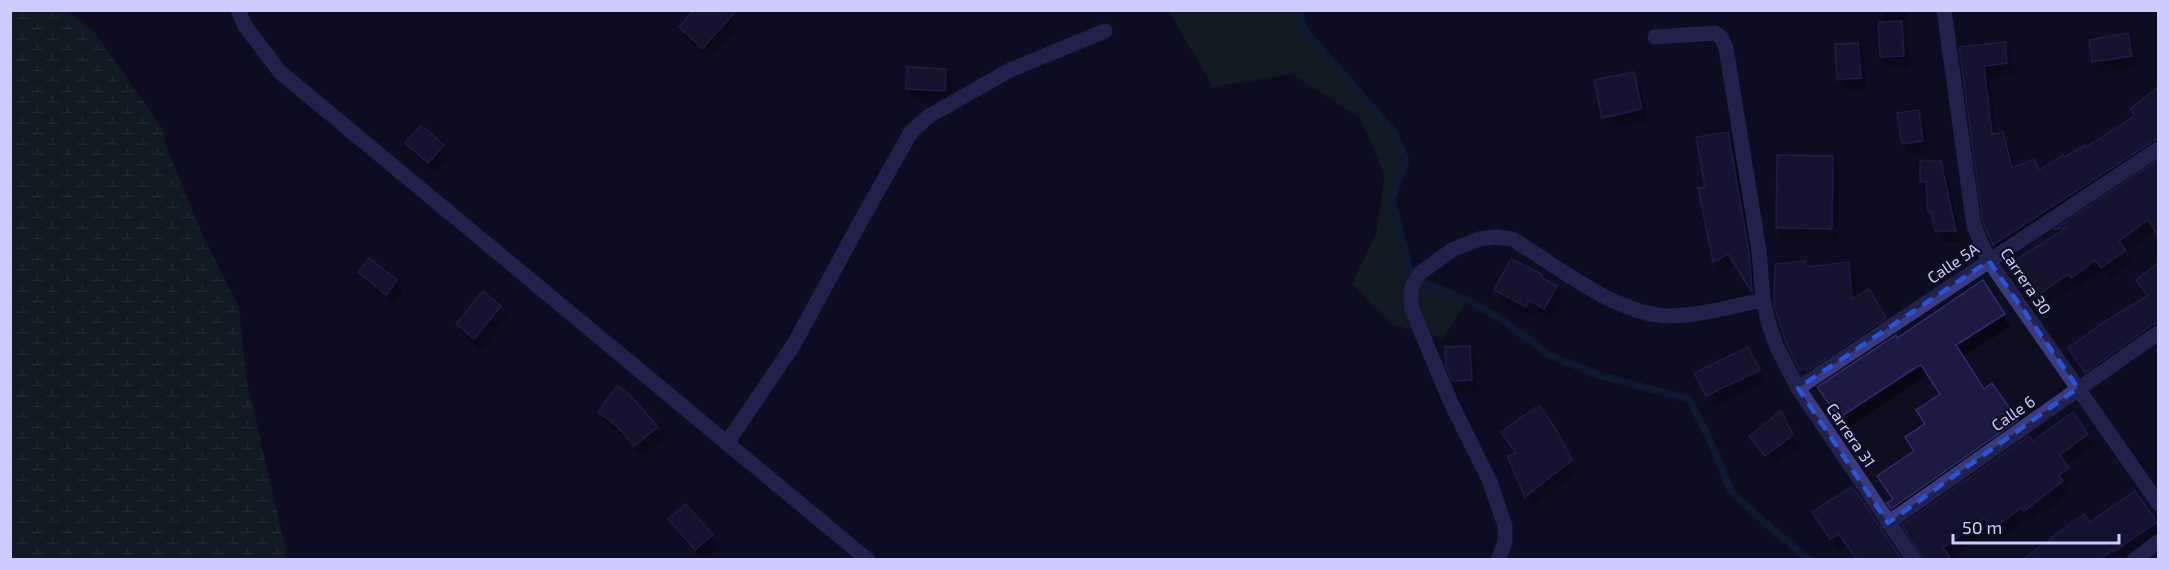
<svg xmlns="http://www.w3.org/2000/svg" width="2169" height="570" font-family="'Exo 2',sans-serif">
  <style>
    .green { fill: #102a27 }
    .wetland { fill: url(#wetland-marsh) }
    .shadow { fill: #0007 }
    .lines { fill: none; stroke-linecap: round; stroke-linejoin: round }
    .stream { stroke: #0c2645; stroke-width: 7 }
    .building { fill: #1e1941; stroke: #332b6d; stroke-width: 1.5 }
    .street { stroke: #383b7f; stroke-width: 15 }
    .marked { fill: none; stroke: #2654da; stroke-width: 4.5; stroke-dasharray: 12 8; stroke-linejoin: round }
    .labels { text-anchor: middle; stroke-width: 4.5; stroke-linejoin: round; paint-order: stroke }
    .street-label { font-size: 16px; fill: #ceccff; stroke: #0f0d20 }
  </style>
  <defs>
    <pattern id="wetland-marsh" width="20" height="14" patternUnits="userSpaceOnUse" patternTransform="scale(1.5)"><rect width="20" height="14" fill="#102a27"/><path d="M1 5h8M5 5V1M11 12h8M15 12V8" fill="none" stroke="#324847"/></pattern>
  </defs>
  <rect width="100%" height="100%" fill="#0f0d20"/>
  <path class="green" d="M1169,11h130l5,18 90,103 12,28 -14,39 18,72 16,13 42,16 -25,38 -52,-14 -39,-40 24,-50 9,-59 -25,-57 -67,-44 -80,13z"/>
  <path class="wetland" d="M10,11h56l27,19 69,98 5,21 37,89 35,69 7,71 42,181h-277z"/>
  <g class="shadow">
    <path d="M725,10l6,6 7,12 -29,31 -22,-20 -7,-11z"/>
    <path d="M1884,10h25v7h-2l2,50 -21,1 -6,-11z"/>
    <path d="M2127,35l7,12 3,20 -36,6 -7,-12z"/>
    <path d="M2004,43l7,12 2,19 -24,3 8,58 6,-2 6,12 6,23 19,-8 6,11 46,-22 50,-32 22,-22v58l-157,103 -16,-33 -24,-175z"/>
    <path d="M1857,44l7,12 2,34 -20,1 -7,-12z"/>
    <path d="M946,71l6,11 -1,20 -37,-2 -7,-12z"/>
    <path d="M1634,74l6,11 8,36 -38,8 -7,-12z"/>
    <path d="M1918,111l7,12 4,30 -19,2 -7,-11z"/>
    <path d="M1727,133l7,12 21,120 2,34 -21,-34 -15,8 -6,-11 -15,-73 7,-1z"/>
    <path d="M407,144l36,2 6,11 -14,17 -22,-19z"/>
    <path d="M1833,157l6,12 -1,71 -54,-1 -7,-12z"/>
    <path d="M1940,162l7,12 15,68h-18l-15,-30 -1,-19 -7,-11z"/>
    <path d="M2158,162v73l-3,-5 -29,23 5,9 -22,17 -6,-8 -25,18 -2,-4 -32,22 -24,-33 38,-39 -3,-4z"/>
    <path d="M370,260l26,21 7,12 -10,12 -27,-21 -6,-12z"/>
    <path d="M1804,263l3,5 41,-4 7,12 2,22 11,-7 23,39 -83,52 -21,-39z"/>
    <path d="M2153,269l5,7v61l-66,46 -15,-23 71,-63 -10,-16z"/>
    <path d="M1542,276l3,5 11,6 6,12 -11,20 -15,-8 -3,6 -30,-15 -7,-12z"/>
    <path d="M1982,282l28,45 -48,30 22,34 33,30 6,11 -124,87 -10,-16 5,-3 47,-105 -12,-19 -4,1 -79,52 -20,-30 71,-59z"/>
    <path d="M500,307l7,12 -26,31 -17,-14 -7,-11z"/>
    <path d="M1469,347l7,12 1,32 -17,1 -6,-12z"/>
    <path d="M1754,360l11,22 -51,25 -18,-33z"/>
    <path d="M599,412l57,16 7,11 -21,18 -16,-18 -20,-16z"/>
    <path d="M1787,425l12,22 -26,20 -22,-31z"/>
    <path d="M1503,432l60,12 15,28 -45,35 -24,-50 8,-2z"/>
    <path d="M2087,435l7,11 -28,20 9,14 -10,7 4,7 -38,27 -1,-2 -31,21 -8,-11 -42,30 -24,1 108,-117z"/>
    <path d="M686,506l26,30 7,12 -14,12h-3l-26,-29 -6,-12z"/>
    <path d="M2155,523l3,6v7l-35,24h-100l66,-36z"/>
    <path d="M1821,524l79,36h-43l-11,-15 -8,5z"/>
  </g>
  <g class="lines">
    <g class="stream">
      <path d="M1299,10l5,19 90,103 12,28 -14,39 18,72"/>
      <path d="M1426,284l42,16 39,23 42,32 49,20 91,24 21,41 21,51 38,35 40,34"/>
    </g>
  </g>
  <g class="building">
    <path d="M694,10h43l-35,39 -23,-22z"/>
    <path d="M1902,21l2,35 -24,1 -2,-35z"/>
    <path d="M2128,33l4,23 -40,6 -3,-22z"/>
    <path d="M2005,42l2,21 -23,3 8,68 11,-2 9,36 22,-9 5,11 24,-15 2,2 20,-12 1,2 49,-31 -5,-7 28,-22v52l-5,2 -160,104 -10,-22 -24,-176z"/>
    <path d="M1858,43l3,35 -24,2 -2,-36z"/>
    <path d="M907,67l39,2 -1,22 -39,-2z"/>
    <path d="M1634,72l8,37 -40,9 -8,-38z"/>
    <path d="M1919,110l4,31 -21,3 -5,-31z"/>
    <path d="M421,125l23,20 -16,18 -23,-20z"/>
    <path d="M1728,132l21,120 3,40 -24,-38 -15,8 -15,-74 7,-1 -9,-50z"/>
    <path d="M1777,155l56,1 -1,73 -56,-1z"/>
    <path d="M2158,160v76l-10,-16 -29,21 7,9 -25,18 -6,-8 -24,18 -3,-4 -32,23 -24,-35 56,-35 -15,3z"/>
    <path d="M1920,161h21l15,70h-21l-4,-19 -3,1 -2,-31h-6z"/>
    <path d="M369,258l28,22 -11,15 -28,-23z"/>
    <path d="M1511,259l32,16 -2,2 16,9 -13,23 -15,-9 -3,7 -32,-17z"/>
    <path d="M1805,261l1,6 43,-5 3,37 17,-10 17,29 -79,53 -2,-3 -5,3 -14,-28 -12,-38 1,-41z"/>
    <path d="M2158,263v60l-6,2 -67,48 -17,-25 36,-26 44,-26 -12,-16z"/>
    <path d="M1983,280l22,34 -49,31 28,44 8,-6 26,37 -127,89 -4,-6 6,-4 -16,-23 37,-25 -9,-14 20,-13 -9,-14 24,-16 -19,-29 -3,1 -79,52 -22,-31 79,-52 1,3z"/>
    <path d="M483,291l18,15 -27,33 -18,-15z"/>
    <path d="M1470,346l2,34 -20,1 -6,-15 -1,-19z"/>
    <path d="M1748,347l12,23 -54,26 -12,-23z"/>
    <path d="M617,386l13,9 28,32 -24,19 -16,-19 -20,-15z"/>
    <path d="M1539,405l18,26 15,29 -47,37 -18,-41 9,-3 -15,-21z"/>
    <path d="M1781,411l12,24 -28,21 -16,-20z"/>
    <path d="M2073,412l15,22 -28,21 9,13 -10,7 4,6 -39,30 -2,-3 -31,21 -7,-11 -41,30 9,12h-28l-22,-35 127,-89 4,5z"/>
    <path d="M1851,487l10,11 41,62h-45l-18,-26 -9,5 -18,-27z"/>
    <path d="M2135,491l22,31 -44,30v-2l-14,10h-77l62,-46 6,8z"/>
    <path d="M686,504l27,31 -18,15 -27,-31z"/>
  </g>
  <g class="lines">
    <g class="street">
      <path d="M238,10l7,16 35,46 588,488"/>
      <path d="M1944,10l30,216 15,35 169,242"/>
      <path d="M1655,37l60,-4 6,4 5,11 33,203 4,49 6,25 8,22 21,41 116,172"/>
      <path d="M1798,388l360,-239"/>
      <path d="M727,443l67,-99 69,-127 48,-85 18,-16 81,-46 95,-39"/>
      <path d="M1888,523l270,-190"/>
      <path d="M1498,560l7,-18v-16l-15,-44 -39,-79 -39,-93 -1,-14 1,-9 8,-14 32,-23 27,-11 17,-2 16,2c46,27 106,78 160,77 31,-1 61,-10 91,-16"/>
      <path d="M2134,560l24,-18"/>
    </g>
  </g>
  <path d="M0 0H2169V570H0ZM1989,261l89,127 -190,135 -90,-135z" fill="#0f0d20" fill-opacity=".55" fill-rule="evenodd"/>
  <path class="marked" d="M1989,261l89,127 -190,135 -90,-135z"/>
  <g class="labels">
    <g class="street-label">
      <text transform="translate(1953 263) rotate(-34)" y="6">Calle 5A</text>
      <text transform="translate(2026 281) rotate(56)" y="6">Carrera 30</text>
      <text transform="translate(2013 413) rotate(-35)" y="6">Calle 6</text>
      <text transform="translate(1851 435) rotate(56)" y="6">Carrera 31</text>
    </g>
  </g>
  <rect width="2169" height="570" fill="none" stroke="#ceccff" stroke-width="24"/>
  <path d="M1953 534v9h166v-9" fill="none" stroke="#ceccff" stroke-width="3"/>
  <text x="1962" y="534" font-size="18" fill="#ceccff" stroke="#0f0d20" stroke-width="4.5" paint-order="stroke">50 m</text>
</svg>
